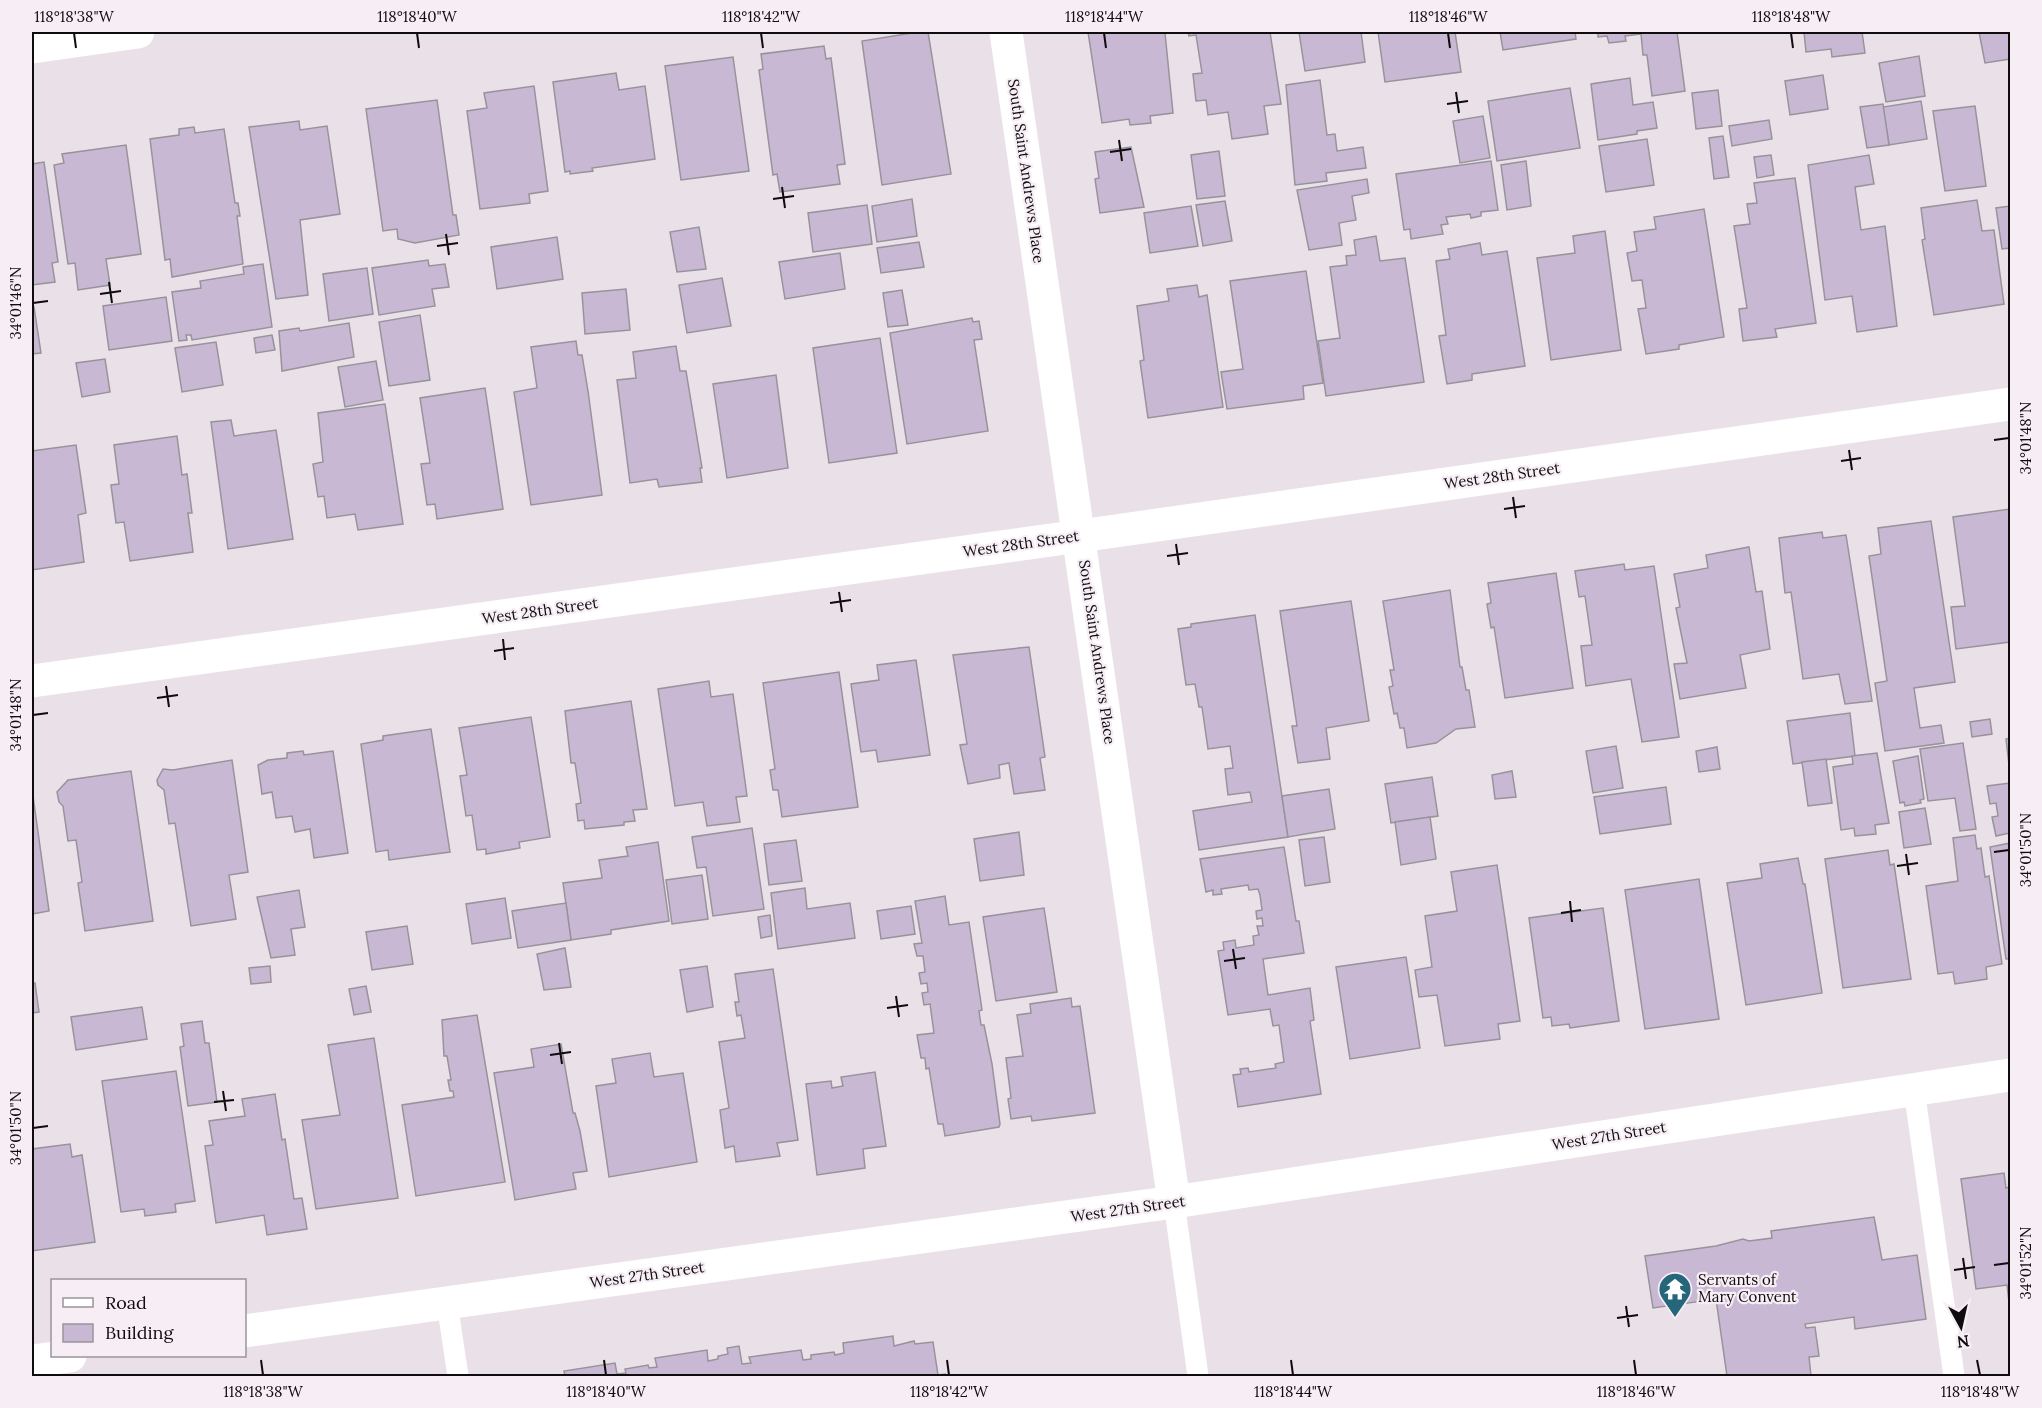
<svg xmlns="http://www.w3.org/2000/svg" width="2042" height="1408" font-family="Lora,serif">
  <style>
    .building { fill: #c8b8d3; stroke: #97939b; stroke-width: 1.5 }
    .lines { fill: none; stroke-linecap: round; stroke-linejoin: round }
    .lane { stroke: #fff; stroke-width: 21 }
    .street { stroke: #fff; stroke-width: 33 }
    .ticks { fill: none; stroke: #0f0c0e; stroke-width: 2 }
    .labels { text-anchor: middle; stroke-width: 4.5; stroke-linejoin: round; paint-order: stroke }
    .street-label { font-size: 15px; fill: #0f0c0e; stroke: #f6eef4 }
    .poi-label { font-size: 15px; fill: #0f0c0e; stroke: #f6eef4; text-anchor: start }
    .neatline { fill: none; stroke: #0f0c0e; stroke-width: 2 }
    .ticks-label { font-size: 15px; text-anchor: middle; fill: #0f0c0e }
  </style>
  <rect width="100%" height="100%" fill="#e9e1e7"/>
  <g class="building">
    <path d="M918,32h10l23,142 -69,11 -20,-144z"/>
    <path d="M1088,32l77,1 8,80 -23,3 1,7 -21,2 -1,-6 -27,4z"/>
    <path d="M1188,32h82l11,72 -17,2 4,28 -36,5 -4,-27 -20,3 -2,-15 -10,1 -3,-27 9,-1 -6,-38 -7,1z"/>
    <path d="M1299,32h62l4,30 -60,9z"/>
    <path d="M1378,32h77l6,40 -76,10z"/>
    <path d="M1500,32h75l1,7 -73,11z"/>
    <path d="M1598,32h79l8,59 -33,5 -5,-41h-4l-2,-21 -16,2 1,5 -17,2 -2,-7 -9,1z"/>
    <path d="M1804,32h58l3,21 -33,4 -1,-8 -25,3z"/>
    <path d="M1979,32h31v27l-25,4z"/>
    <path d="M824,46l2,13 5,-1 14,106 -8,1 3,19 -60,8 -3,-18 -4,1 -14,-105 4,-1 -2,-15z"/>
    <path d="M1919,56l6,40 -39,6 -7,-39z"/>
    <path d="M733,57l16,114 -68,9 -16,-114z"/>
    <path d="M616,73l3,17 26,-4 10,73 -63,9 1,3 -23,3v-3l-5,1 -12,-90z"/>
    <path d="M1823,75l5,34 -38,6 -5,-34z"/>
    <path d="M1630,78l3,27 20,-3 4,26 -20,3v3l-39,6 -7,-56z"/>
    <path d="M1320,80l7,55 8,-1 2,17 26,-4 3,21 -40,5 1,8 -32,4 -9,-100z"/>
    <path d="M534,86l14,105 -19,3 1,9 -50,6 -13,-98 20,-3 -3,-15z"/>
    <path d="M1570,88l10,60 -83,13 -9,-60z"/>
    <path d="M1718,90l4,36 -26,3 -4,-36z"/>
    <path d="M437,100l16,115h3l3,20 -44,8 -17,-4 -1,-10 -14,2 -17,-122z"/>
    <path d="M1921,101l6,38 -38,6 -6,-38z"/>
    <path d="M1883,104l6,41 -22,3 -7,-41z"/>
    <path d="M1975,106l11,80 -41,5 -12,-80z"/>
    <path d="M1483,116l7,42 -30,5 -7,-42z"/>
    <path d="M1769,120l3,19 -40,7 -3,-20z"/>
    <path d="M299,121l1,9 27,-4 13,88 -40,6 8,75 -32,4 -27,-172z"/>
    <path d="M194,127l1,6 29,-4 11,74h3l2,13h-3l6,48 -71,13 -2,-18 -5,1 -15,-121 29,-4v-6z"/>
    <path d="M1723,136l6,41 -15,2 -5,-41z"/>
    <path d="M1647,139l7,46 -48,7 -7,-46z"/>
    <path d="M126,145l15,109 -35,5 4,26 -32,5 -3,-27 -7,1 -14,-99 10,-2 -2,-9z"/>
    <path d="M1131,147l13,60 -44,6 -5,-34 4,-1 -4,-26z"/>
    <path d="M1219,151l6,45 -28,3 -6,-44z"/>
    <path d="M1771,155l3,20 -17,3 -3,-21z"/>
    <path d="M1869,155l5,29 -19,3 6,43 24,-4 12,100 -40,6 -5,-36 -27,4 -17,-135z"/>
    <path d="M1491,161l7,49 -17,2v4l-10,2 -1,-4 -24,3 2,7 -7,1 2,9 -32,5 -1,-10 -6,1 -8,-56z"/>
    <path d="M1526,161l5,45 -24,4 -6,-45z"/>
    <path d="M44,162l14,100 -6,1 3,19 -23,3v-121z"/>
    <path d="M1795,178l21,145 -41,6 2,8 -34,4 -4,-32 8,-1 -13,-82 16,-2 -3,-20 10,-1 -3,-20z"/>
    <path d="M1367,179l2,14 -17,3 4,24 -17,3 3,22 -33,5 -12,-60z"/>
    <path d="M912,199l5,37 -40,6 -5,-36z"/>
    <path d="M1977,200l5,31 12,-1 10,74 -70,11 -12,-75 3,-1 -4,-31z"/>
    <path d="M1225,201l7,40 -29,5 -7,-41z"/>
    <path d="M867,205l5,39 -59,8 -5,-39z"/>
    <path d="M1191,206l7,40 -48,7 -6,-40z"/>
    <path d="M2010,206v42l-8,1 -6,-41z"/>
    <path d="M1704,209l20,128 -45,8v4l-33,5 -8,-45 8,-1 -4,-28 -10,1 -5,-28 10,-2 -3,-19 22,-3 -2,-12z"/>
    <path d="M699,227l7,42 -29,3 -7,-40z"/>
    <path d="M1605,231l16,119 -70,10 -14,-102 38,-5 -2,-17z"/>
    <path d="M1376,236l4,25 25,-3 19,124 -98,14 -8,-55 22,-3 -10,-71 17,-2 -1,-9 10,-1 -2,-15z"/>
    <path d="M557,237l6,42 -66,10 -6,-42z"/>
    <path d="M919,242l5,25 -43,6 -4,-25z"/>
    <path d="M1480,243l2,12 25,-4 18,115 -53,8v6l-25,4 -8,-48 7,-1 -10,-74 14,-2 -2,-10z"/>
    <path d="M840,253l5,36 -60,10 -6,-37z"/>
    <path d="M428,260l1,6 16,-2 4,23 -17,2 3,17 -56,9 -7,-47z"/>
    <path d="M263,264l9,63 -80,13 -1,-5h-5l1,5 -8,1 -7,-49 29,-4 -1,-7 44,-7 -1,-7z"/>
    <path d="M367,268l6,46 -44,7 -6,-47z"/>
    <path d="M1306,271l17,112 -20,3 1,13 -77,10 -6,-37 22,-3 -13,-88z"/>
    <path d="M722,278l9,48 -44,7 -8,-48z"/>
    <path d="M1197,285l2,12 8,-2 16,112 -75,11 -8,-57 4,-1 -7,-54 32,-5 -2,-12z"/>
    <path d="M626,289l4,41 -45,4 -3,-41z"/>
    <path d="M902,290l6,35 -20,2 -5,-34z"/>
    <path d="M166,297l6,44 -63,9 -6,-44z"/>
    <path d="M32,307h2l7,46 -9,1z"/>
    <path d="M420,315l10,65 -41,6 -10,-64z"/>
    <path d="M972,318l1,4 6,-1 3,18 -8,1 14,91 -81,13 -17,-111z"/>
    <path d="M349,323l5,34 -72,14 -3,-40 20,-3 1,3z"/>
    <path d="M272,335l3,15 -19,3 -2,-15z"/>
    <path d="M880,338l17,115 -68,10 -16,-115z"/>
    <path d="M576,341l2,14h4l6,36 14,104 -71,10 -17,-113 23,-4 -6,-41z"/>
    <path d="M216,342l7,43 -41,7 -7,-44z"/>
    <path d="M676,346l4,25h6l16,97h-2l2,14 -43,5 -2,-8 -27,4 -13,-103 19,-2 -3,-26z"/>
    <path d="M105,359l5,33 -28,5 -6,-34z"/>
    <path d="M376,361l7,39 -38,7 -7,-40z"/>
    <path d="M776,375l12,93 -61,10 -14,-94z"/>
    <path d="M485,388l18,121 -66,10 -2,-15 -8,1 -6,-41 9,-1 -10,-65z"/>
    <path d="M385,404l18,120 -45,6 -3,-16 -28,4 -3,-22 -6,1 -5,-33 10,-2 -5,-49z"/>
    <path d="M231,420l3,16 42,-6 17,109 -65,10 -17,-127z"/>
    <path d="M177,436l5,39 5,-1 5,39h-4l5,39 -63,9 -6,-39 -8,1 -5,-38 8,-1 -5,-39z"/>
    <path d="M76,445l10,68 -8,2 6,47 -52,8v-119z"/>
    <path d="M2010,509v133l-54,7 -5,-42 14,-1 -12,-89z"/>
    <path d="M1931,521l24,161 -41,6 6,40 21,-3 3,18 -59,8 -10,-68 12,-2 -18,-125 12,-2 -3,-26z"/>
    <path d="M1822,532l1,6 23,-3 26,166 -27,3 -6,-30 -36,5 -12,-87 -6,1 -6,-55z"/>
    <path d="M1749,547l7,45 6,-1 8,58 -30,6 6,33 -66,11 -6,-35 13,-1 -11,-55 4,-1 -6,-33 34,-6 -2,-13z"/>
    <path d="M1624,564l1,6 29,-4 25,171 -37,5 -11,-63 -45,7 -5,-40 11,-1 -7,-49 -6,1 -4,-26z"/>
    <path d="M1556,573l17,115 -68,10 -11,-71 -3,1 -4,-24 4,-1 -3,-20z"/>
    <path d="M1450,590l10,77h2l4,23h3l6,37 -19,2 -20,14 -29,5 -3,-20h-4l-3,-15 -3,1 -5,-27 4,-1 -3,-16h4l-11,-69z"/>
    <path d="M1351,601l18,120 -43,7 4,31 -32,4 -6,-37h5l-17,-115z"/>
    <path d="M1255,615l33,222 -89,13 -6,-39 59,-9 -2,-10 -22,3 -3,-26 8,-1 -3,-22 -22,3 -6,-42h-3l-4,-23 -9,1 -8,-56 13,-2v-3z"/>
    <path d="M1029,647l16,110 -5,1 5,32 -31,4 -5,-31 -10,2 1,13 -32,6 -8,-39 7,-1 -14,-89z"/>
    <path d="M916,660l14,95 -52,7 -2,-12 -15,2 -10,-68 28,-4 -2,-15z"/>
    <path d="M839,672l19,135 -76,10 -4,-27h-5l-3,-20 5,-1 -12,-86z"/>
    <path d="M709,681l2,16 22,-3 14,102 -11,1 4,25 -33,4 -4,-24 -28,4 -17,-117z"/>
    <path d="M631,701l16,108 -14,1 2,11 -11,1v3l-39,4 -1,-9 -6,1 -2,-17 5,-1 -6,-40h-4l-6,-52z"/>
    <path d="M1850,713l5,43 -62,8 -6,-43z"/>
    <path d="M531,717l19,120 -31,5 1,6 -34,6v-5l-9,1 -5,-35 -6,1 -6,-40 7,-1 -8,-47z"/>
    <path d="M1990,719l2,15 -20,3 -2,-15z"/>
    <path d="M431,729l19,123 -61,8 -1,-10 -12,2 -15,-108 22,-4v-4z"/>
    <path d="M2010,738v35l-4,-34z"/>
    <path d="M1963,743l13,86 -16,2 -5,-33 -27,3 -8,-52z"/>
    <path d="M1616,746l7,42 -30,5 -7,-42z"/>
    <path d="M1717,747l3,22 -21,3 -3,-21z"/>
    <path d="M303,751l1,4 29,-4 15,102 -34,5 -4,-29 -15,3 -3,-16 -16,2 -4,-26 -10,2 -4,-29 10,-5 19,-2v-5z"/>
    <path d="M1877,753l12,70 -14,2 1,9 -21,2 -1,-8 -13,2 -8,-63 20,-3 -1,-8z"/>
    <path d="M1918,756l6,43 -4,1 1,3 -16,3 -1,-4 -4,1 -7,-42z"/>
    <path d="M1826,759l6,44 -24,3 -6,-44z"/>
    <path d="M232,760l16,112 -19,3 7,44 -45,7 -16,-103 -6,1 -5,-34 -6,-5 -1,-5 6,-11 10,1z"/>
    <path d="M131,771l22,150 -68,10 -7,-48 4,-1 -6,-42 -8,1 -5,-35 -4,-4 -2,-10 11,-12z"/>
    <path d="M1512,771l4,26 -21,2 -3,-24z"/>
    <path d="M1432,777l6,39 -47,7 -6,-39z"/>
    <path d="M2010,783v50l-14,3 -4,-19 6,-1 -2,-13 -6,1 -3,-18z"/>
    <path d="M1666,787l5,37 -71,10 -6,-37z"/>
    <path d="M32,789l17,122 -17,3z"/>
    <path d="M1329,789l6,40 -47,8 -6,-41z"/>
    <path d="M1925,808l6,36 -27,4 -5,-36z"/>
    <path d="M1430,817l6,42 -35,6 -6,-43z"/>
    <path d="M752,828l12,81 -51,7 -7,-49 -9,1 -5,-31z"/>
    <path d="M1019,832l5,43 -44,6 -6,-42z"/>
    <path d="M1975,835l2,14 4,-1 4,29 4,-1 13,88 -16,3 1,12 -32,5 -2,-12 -15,2 -12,-88 32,-5 -5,-43z"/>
    <path d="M1324,837l6,45 -25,4 -6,-46z"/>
    <path d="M796,840l6,41 -33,4 -5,-41z"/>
    <path d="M658,842l11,79 -58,9v4l-40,6 -8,-57 39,-5 -3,-18 29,-4 -2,-9z"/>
    <path d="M2010,843v116h-4l-16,-112z"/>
    <path d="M1284,847l12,74h3l5,32 -41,6 5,36 42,-7 4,32 -4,1 11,73 -83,13 -5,-32 8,-1 -1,-5 8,-1 1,4 27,-4 -1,-4 9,-2 -5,-37 -6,1 -3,-17 -42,6 -10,-64 6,-1 -1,-8 12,-2 1,8 18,-3 -1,-9 6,-1 -2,-9h6l-1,-8 -5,1 -1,-8 6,-1 -2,-15 -2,-6 -9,1 -1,-5 -27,4 1,5 -9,1v-5l-7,2 -6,-33z"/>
    <path d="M1888,850l2,15 4,-1 17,115 -68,9 -18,-129z"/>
    <path d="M1798,858l5,26h2l17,109 -76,12 -19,-122 35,-5 -2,-14z"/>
    <path d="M1497,865l23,156 -22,3 2,15 -55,7 -8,-51 -18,2 -4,-27 17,-3 -7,-51 32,-5 -6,-39z"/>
    <path d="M702,875l6,44 -36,5 -6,-44z"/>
    <path d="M1699,879l20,140 -74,10 -20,-139z"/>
    <path d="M805,888l2,21 43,-6 5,35 -77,11 -7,-56z"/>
    <path d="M299,890l6,37 -14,2 4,26 -24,3 -14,-61z"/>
    <path d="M945,896l4,29 20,-3 13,88 -3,1 2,14h3l8,39 8,60 -1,3 -54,9 -2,-12h-5l-9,-56 -3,1 -1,-11h-4l-4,-23 17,-2 -4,-29 -6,1 -2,-12 6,-1 -1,-9 -6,1 -2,-11 6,-1 -2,-16h-6l-3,-12 8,-1 -7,-42z"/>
    <path d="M505,898l6,40 -39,6 -6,-40z"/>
    <path d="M566,903l5,37 -53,8 -6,-37z"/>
    <path d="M911,906l4,28 -34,5 -4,-28z"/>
    <path d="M1044,908l13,84 -61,9 -13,-84z"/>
    <path d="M1603,908l16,113 -49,7 -1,-4 -17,2 -1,-9 -8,1 -14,-100z"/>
    <path d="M770,915l2,21 -11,2 -3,-21z"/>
    <path d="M407,926l6,38 -41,6 -6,-38z"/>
    <path d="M565,948l6,39 -27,3 -7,-36z"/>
    <path d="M1406,957l14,91 -70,11 -14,-92z"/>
    <path d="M270,966l1,16 -20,2 -2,-16z"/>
    <path d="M707,966l6,41 -26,5 -7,-42z"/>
    <path d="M773,969l25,171 -21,3 3,13 -44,6 -2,-16 -9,2 -5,-38 9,-2 -10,-66 26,-4 -4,-23 -4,1 -2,-14h4l-4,-28z"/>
    <path d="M35,983l4,29 -7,1v-29z"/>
    <path d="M366,986l5,26 -17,3 -5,-26z"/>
    <path d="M1071,998l1,9 8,-1 15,107 -63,8 -1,-5 -20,3 -3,-20 3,-1 -5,-40 17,-2 -6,-41 14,-2 -1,-9z"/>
    <path d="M142,1007l5,32 -71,11 -5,-33z"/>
    <path d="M477,1015l28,167 -89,14 -14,-91 52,-8 -1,-6h-3l-2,-11h3l-4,-24h-3l-2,-36z"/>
    <path d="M202,1021l3,22h4l8,59 -29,4 -8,-59 4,-1 -3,-22z"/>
    <path d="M374,1038l24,160 -82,11 -14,-89 38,-5 -12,-70z"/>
    <path d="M561,1044l12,69h2l5,18 7,40 -14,2 3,16 -61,11 -21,-127 40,-6 -3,-18z"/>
    <path d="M650,1053l4,24 29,-4 14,89 -88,15 -13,-91 20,-3 -4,-24z"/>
    <path d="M176,1071l19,130 -20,3 1,8 -31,4 -1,-7 -23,3 -19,-131z"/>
    <path d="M875,1072l11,74 -23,3 2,19 -48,7 -11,-91 25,-3 1,7 11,-2 -2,-9z"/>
    <path d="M275,1094l7,46 3,-1 9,60 8,-1 5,31 -40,6 -3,-20 -48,8 -11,-77 8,-1 -4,-24 36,-5 -3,-17z"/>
    <path d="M70,1144l2,13 10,-2 13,87 -63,9v-102z"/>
    <path d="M2004,1173l2,15 4,-1v124l-3,-26 -31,4 -15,-110z"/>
    <path d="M1874,1217l8,43 35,-5 9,64 -71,10 -1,-12 -49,7 1,4 9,-1 4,29 -10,1 2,19h-84l-11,-77 -63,9 -8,-52 71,-10 27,-7 6,2 23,-3 -1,-7z"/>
    <path d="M893,1336l1,10 20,-5 1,3 18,-2 5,33 7,-1v2h-380l-1,-5 51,-8 2,11 9,-1 -1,-4 23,-4 1,3 8,-1 -2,-9 52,-8 1,11 10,-2v-3l10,-2 -1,-6 12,-2 3,18 9,-1 -2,-6 52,-7 2,10 8,-1v-4l23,-3 1,3 9,-2 -1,-10z"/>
  </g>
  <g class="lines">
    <g class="lane">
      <path d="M1914,1089l40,287"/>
      <path d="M1174,1202l24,174"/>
      <path d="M447,1303l11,73"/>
    </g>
    <g class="street">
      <path d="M1006,32l168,1170"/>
      <path d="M32,47l106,-15"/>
      <path d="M32,681l1048,-145 930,-132"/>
      <path d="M244,1331l930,-129 836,-127"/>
      <path d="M32,1361l38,-5"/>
    </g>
  </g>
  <path class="ticks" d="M74,33l2,15M417,33l2,15M761,33l2,15M1104,33l2,15M1448,33l2,15M1791,33l2,15M1456,92l3,21M1447,104l21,-3M1119,140l3,21M1110,152l21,-3M782,187l3,21M773,199l21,-3M446,234l3,21M437,246l21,-3M109,282l3,21M100,294l21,-3M33,303l15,-2M1994,440l15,-2M1849,450l3,20M1841,461l20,-3M1513,497l3,21M1504,509l21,-3M1176,544l3,21M1167,556l21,-3M839,592l3,20M830,603l21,-3M503,639l2,21M494,651l20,-3M166,686l3,21M157,698l21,-3M33,715l15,-2M1994,852l15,-2M1906,854l3,21M1897,866l21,-3M1570,901l2,21M1561,913l20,-3M1233,949l3,20M1224,961l21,-3M896,996l3,21M887,1008l21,-3M559,1043l3,21M550,1055l21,-3M223,1091l3,20M214,1102l20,-2M33,1128l15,-2M1963,1258l3,21M1994,1265l15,-2M1954,1270l21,-3M1626,1306l3,21M1617,1318l21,-3M261,1360l2,15M604,1360l2,15M947,1360l2,15M1291,1360l2,15M1634,1360l2,15M1977,1360l3,15"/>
  <defs>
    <symbol id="temple-pin" viewBox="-11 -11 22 30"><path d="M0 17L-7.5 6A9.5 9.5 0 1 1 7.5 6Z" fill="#25667a" stroke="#f6eef4"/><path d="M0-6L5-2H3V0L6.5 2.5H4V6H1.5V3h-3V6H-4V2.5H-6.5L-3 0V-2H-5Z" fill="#fff"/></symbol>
  </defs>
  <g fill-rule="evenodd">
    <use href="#temple-pin" x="1656" y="1270" width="38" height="52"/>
  </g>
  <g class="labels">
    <g class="street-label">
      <text transform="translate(1026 171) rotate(82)" y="5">South Saint Andrews Place</text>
      <text transform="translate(1502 476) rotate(-8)" y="5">West 28th Street</text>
      <text transform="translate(1021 544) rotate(-8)" y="5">West 28th Street</text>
      <text transform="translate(540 611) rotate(-8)" y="5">West 28th Street</text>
      <text transform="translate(1097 652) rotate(82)" y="5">South Saint Andrews Place</text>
      <text transform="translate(1609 1136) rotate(-9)" y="5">West 27th Street</text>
      <text transform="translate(1128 1209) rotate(-8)" y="5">West 27th Street</text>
      <text transform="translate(647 1275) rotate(-8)" y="5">West 27th Street</text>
    </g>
    <g class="poi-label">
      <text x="1698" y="1285">Servants of<tspan x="1698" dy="17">Mary Convent</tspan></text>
    </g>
  </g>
  <rect width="2042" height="1408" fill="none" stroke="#f6eef4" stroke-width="66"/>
  <rect x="51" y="1279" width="195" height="78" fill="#f6eef4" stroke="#9a9498" stroke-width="1.5"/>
  <rect x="63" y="1298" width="30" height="9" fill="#ffffff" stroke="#9a9498" stroke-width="1.5"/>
  <text x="105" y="1309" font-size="18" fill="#0f0c0e">Road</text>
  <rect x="63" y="1324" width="30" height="18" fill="#c8b8d3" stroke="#9a9498" stroke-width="1.5"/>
  <text x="105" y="1339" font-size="18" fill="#0f0c0e">Building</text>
  <g transform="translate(1961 1327) rotate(172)" stroke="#f6eef4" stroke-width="4.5" paint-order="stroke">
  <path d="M0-4.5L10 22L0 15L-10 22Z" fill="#0f0c0e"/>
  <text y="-9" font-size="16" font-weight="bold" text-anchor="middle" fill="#0f0c0e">N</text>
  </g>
  <rect x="33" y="33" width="1976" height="1342" class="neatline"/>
  <g class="ticks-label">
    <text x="74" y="22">118°18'38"W</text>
    <text x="417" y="22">118°18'40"W</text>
    <text x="761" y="22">118°18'42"W</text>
    <text x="1104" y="22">118°18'44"W</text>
    <text x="1448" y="22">118°18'46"W</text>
    <text x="1791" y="22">118°18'48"W</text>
    <text transform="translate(16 303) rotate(-90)" y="5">34°01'46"N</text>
    <text transform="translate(2026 438) rotate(-90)" y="5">34°01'48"N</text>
    <text transform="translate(16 715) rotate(-90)" y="5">34°01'48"N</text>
    <text transform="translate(2026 850) rotate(-90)" y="5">34°01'50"N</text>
    <text transform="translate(16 1128) rotate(-90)" y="5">34°01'50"N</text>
    <text transform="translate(2026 1263) rotate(-90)" y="5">34°01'52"N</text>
    <text x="263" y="1397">118°18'38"W</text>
    <text x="606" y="1397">118°18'40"W</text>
    <text x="949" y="1397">118°18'42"W</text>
    <text x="1293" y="1397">118°18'44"W</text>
    <text x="1636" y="1397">118°18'46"W</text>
    <text x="1980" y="1397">118°18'48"W</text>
  </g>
</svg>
